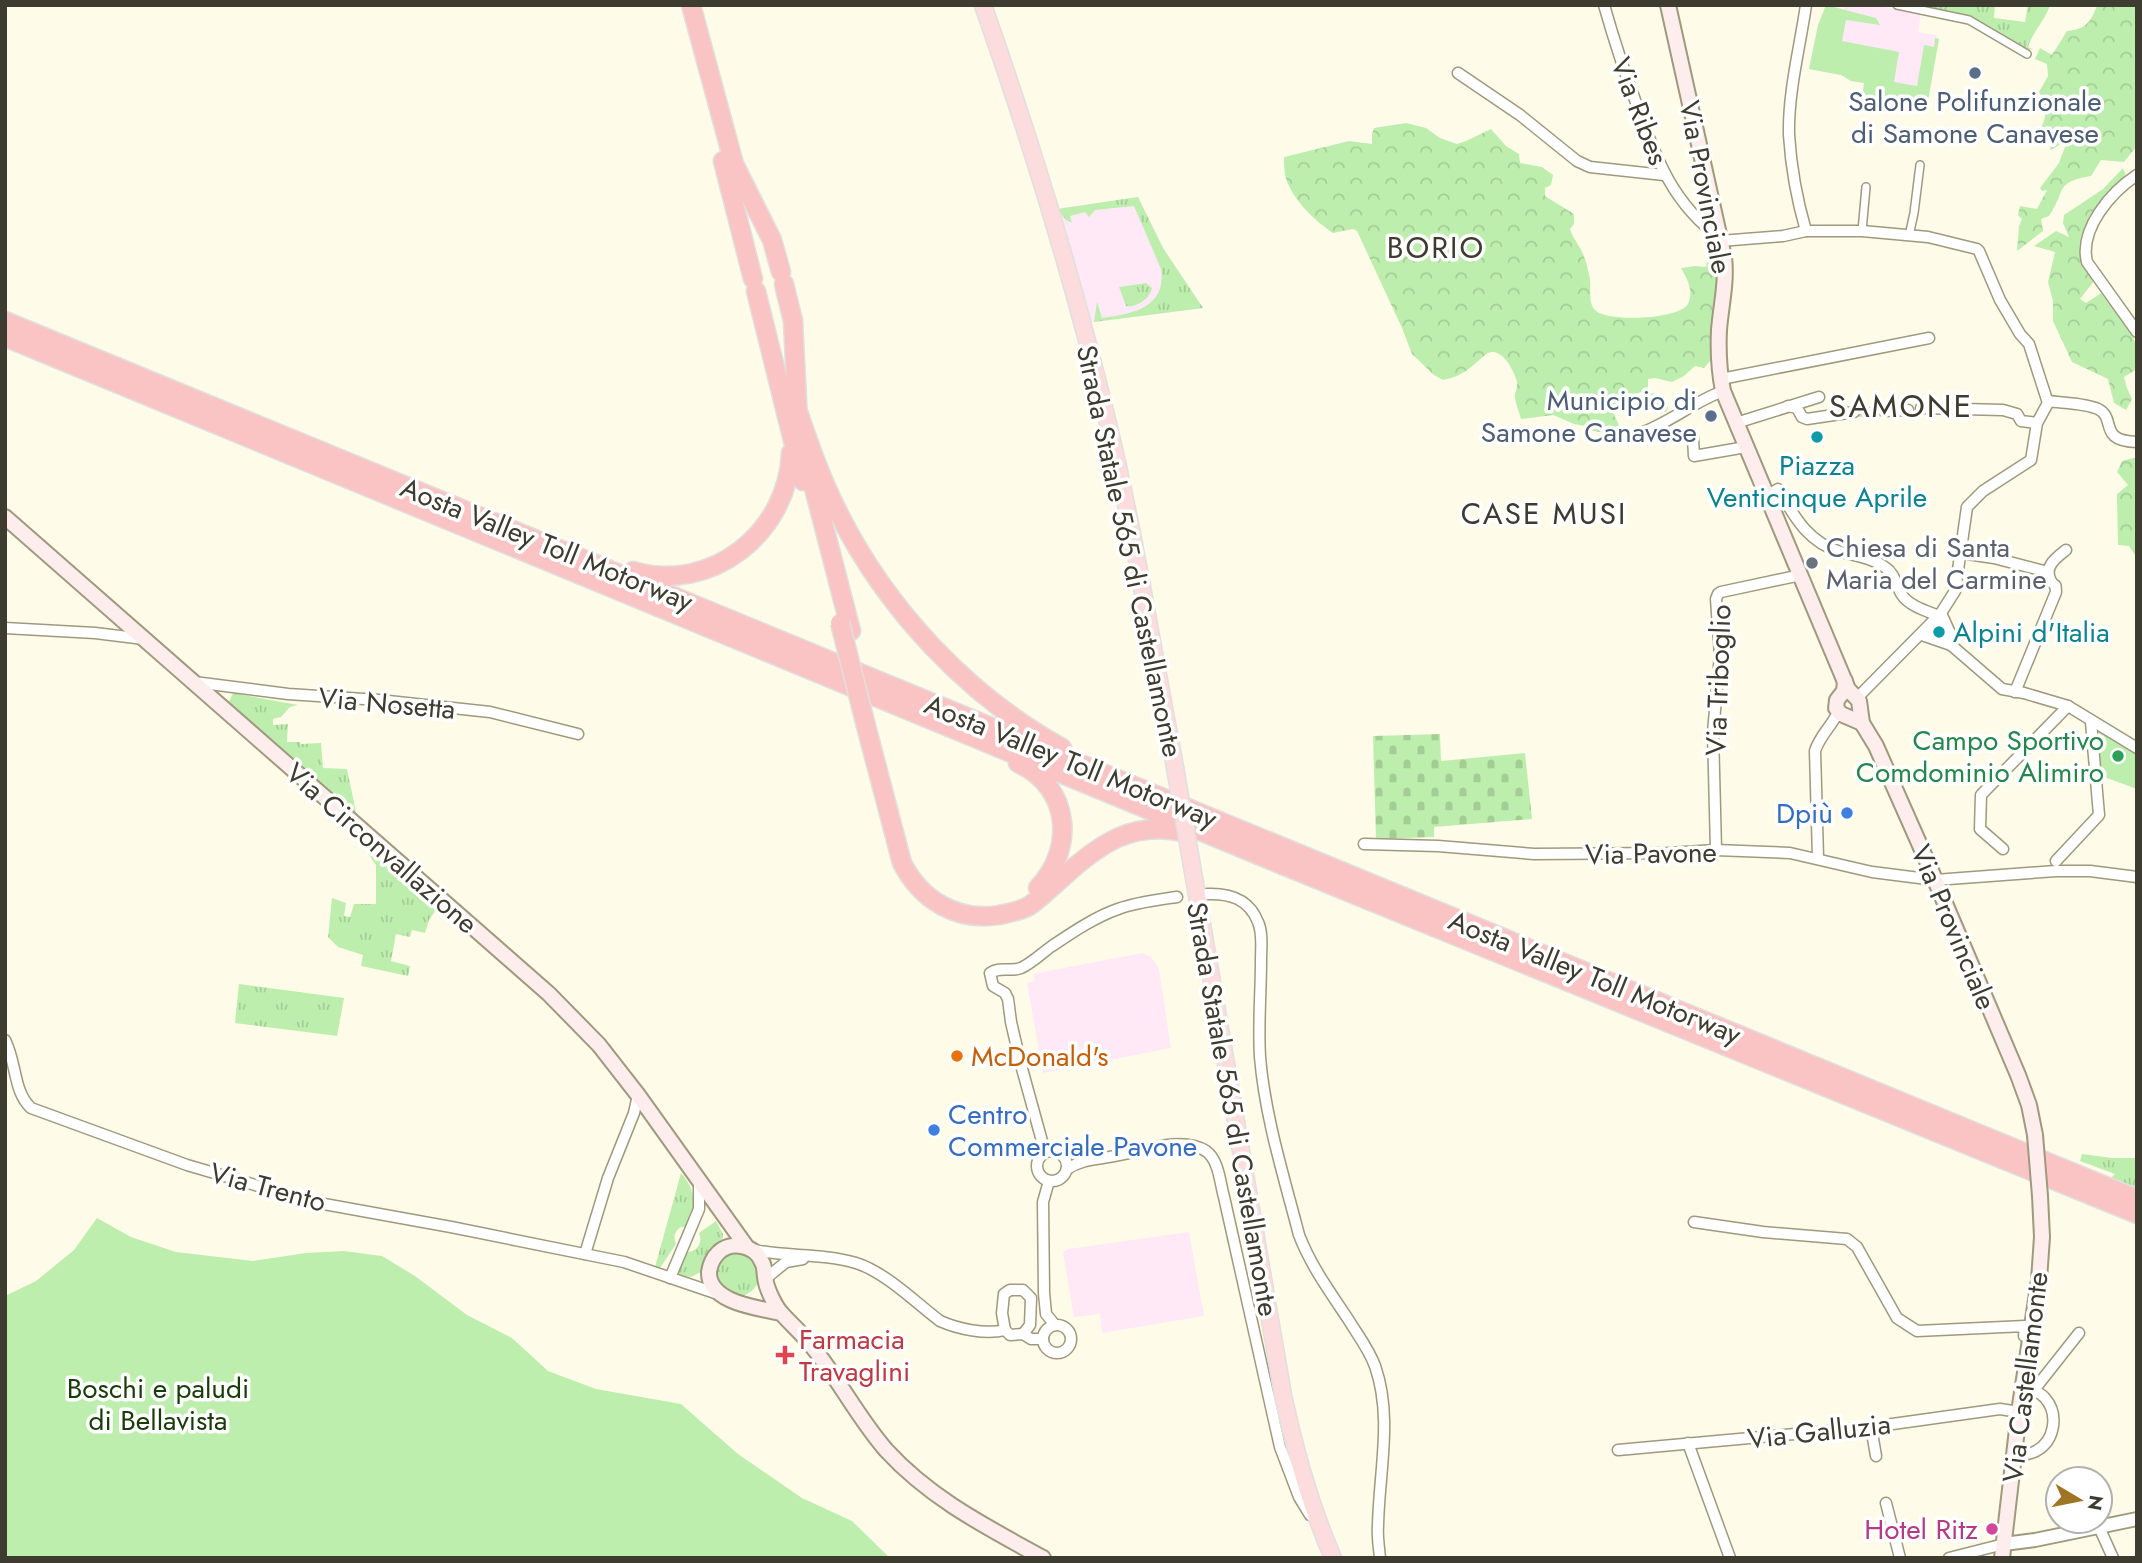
<svg xmlns="http://www.w3.org/2000/svg" width="2142" height="1563" font-family="Jost,sans-serif">
  <style>
    .commercial { fill: #ffe9f7 }
    .grass { fill: url(#grass-tufts) }
    .forest { fill: url(#forest-crowns) }
    .cemetery { fill: url(#cemetery-stones) }
    .park { fill: #beeeae }
    .lines { fill: none; stroke-linecap: round; stroke-linejoin: round }
    .minor-tunnel { stroke: #d8d5c4; stroke-width: 10; stroke-dasharray: 10 5; stroke-linecap: butt }
    .pedestrian-casing { stroke: #9f997e; stroke-width: 10 }
    .minor-casing { stroke: #9f997e; stroke-width: 13 }
    .tertiary-casing { stroke: #9f997e; stroke-width: 16 }
    .secondary-casing { stroke: #9f997e; stroke-width: 18 }
    .primary-casing { stroke: #e0e0de; stroke-width: 19 }
    .motorway-casing { stroke: #e0e0de; stroke-width: 21 }
    .pedestrian { stroke: #fff; stroke-width: 7 }
    .minor { stroke: #fff; stroke-width: 10 }
    .tertiary { stroke: #fff; stroke-width: 12 }
    .secondary { stroke: #feeded; stroke-width: 14 }
    .primary { stroke: #fcdcdc; stroke-width: 16 }
    .motorway { stroke: #fac4c4; stroke-width: 18 }
    .secondary-bridge-casing { stroke: #9f997e; stroke-width: 18; stroke-linecap: butt }
    .primary-bridge-casing { stroke: #e0e0de; stroke-width: 19; stroke-linecap: butt }
    .motorway-bridge-casing { stroke: #e0e0de; stroke-width: 21; stroke-linecap: butt }
    .secondary-bridge { stroke: #feeded; stroke-width: 14 }
    .primary-bridge { stroke: #fcdcdc; stroke-width: 16 }
    .motorway-bridge { stroke: #fac4c4; stroke-width: 18 }
    .service-dot { fill: #5c6f8a; stroke: #fff; stroke-width: 2.5 }
    .culture-dot { fill: #0f9aa8; stroke: #fff; stroke-width: 2.5 }
    .worship-dot { fill: #6b7280; stroke: #fff; stroke-width: 2.5 }
    .leisure-dot { fill: #2e9e5b; stroke: #fff; stroke-width: 2.5 }
    .shop-dot { fill: #3f7fe0; stroke: #fff; stroke-width: 2.5 }
    .food-dot { fill: #e8710a; stroke: #fff; stroke-width: 2.5 }
    .health-dot { fill: #e0444e; stroke: #fff; stroke-width: 2.5 }
    .hotel-dot { fill: #d1479c; stroke: #fff; stroke-width: 2.5 }
    .labels { text-anchor: middle; stroke-width: 7; stroke-linejoin: round; paint-order: stroke }
    .service-label { font-size: 28px; fill: #4e5e75; stroke: #fff }
    .street-label { font-size: 28px; fill: #3e3c30; stroke: #fff }
    .culture-label { font-size: 28px; fill: #0d838f; stroke: #fff }
    .worship-label { font-size: 28px; fill: #5b616d; stroke: #fff; text-anchor: start }
    .leisure-label { font-size: 28px; fill: #27864d; stroke: #fff; text-anchor: end }
    .shop-label { font-size: 28px; fill: #366cbe; stroke: #fff; text-anchor: end }
    .food-label { font-size: 28px; fill: #c56008; stroke: #fff; text-anchor: start }
    .health-label { font-size: 28px; fill: #be3a42; stroke: #fff; text-anchor: start }
    .park-label { font-size: 28px; fill: #1a3c0a; stroke: #fff }
    .hotel-label { font-size: 28px; fill: #b23c85; stroke: #fff; text-anchor: end }
    .neighbourhood-label { font-size: 30px; letter-spacing: 2px; fill: #3e3c30; stroke: #fff }
    .quarter-label { font-size: 32px; letter-spacing: 2px; fill: #3e3c30; stroke: #fff }
  </style>
  <defs>
    <pattern id="grass-tufts" width="24" height="20" patternUnits="userSpaceOnUse" patternTransform="scale(1.75)"><rect width="24" height="20" fill="#beeeae"/><path d="M3 7l-1-3M5 7V3M7 7l1-3M15 17l-1-3M17 17v-4M19 17l1-3" fill="none" stroke="#a4cd96"/></pattern>
    <pattern id="forest-crowns" width="20" height="18" patternUnits="userSpaceOnUse" patternTransform="scale(1.75)"><rect width="20" height="18" fill="#beeeae"/><path d="M2 6a3 3 0 1 1 6 0M12 15a3 3 0 1 1 6 0" fill="none" stroke="#a4cd96"/></pattern>
    <pattern id="cemetery-stones" width="16" height="16" patternUnits="userSpaceOnUse" patternTransform="scale(1.75)"><rect width="16" height="16" fill="#beeeae"/><path d="M2 7V4a2 2 0 0 1 4 0v3zM10 15v-3a2 2 0 0 1 4 0v3z" fill="#a4cd96"/></pattern>
  </defs>
  <rect width="100%" height="100%" fill="#fffbe9"/>
  <g class="commercial">
    <path d="M1826,5l18,4 1,-4h29l47,9 -3,18 18,3 3,4 -11,62 -66,-2 2,-16 -13,-2 -10,-6 -32,-6 9,-44z"/>
    <path d="M1138,197l25,51 40,60 -115,15 -31,-114z"/>
    <path d="M1142,953l9,4 8,12 12,79 -128,25 -16,-90 8,-2 -2,-7z"/>
    <path d="M1189,1232l15,84 -102,17 -2,-19 -26,3 -11,-65 5,-3z"/>
  </g>
  <g class="grass">
    <path d="M1995,5l-1,13 31,4 3,-17h22c-5,16 -17,26 -22,42l4,2 -6,2 -60,-35 -53,-10z"/>
    <path d="M1138,197l25,51 40,60 -109,14 3,-20 5,16c29,-4 65,-10 59,-49l-27,-63 -39,4 -6,7 -4,-5 -15,4 2,7 -6,-3 -9,-11z"/>
    <path d="M1146,283l6,5c-2,11 -16,20 -26,18l-7,-19z"/>
    <path d="M233,693l65,12 -8,2 -9,10 -8,2v6l15,-1 -1,18h13l1,2 20,-1 2,25 24,1 10,48 -33,-32 -95,-83z"/>
    <path d="M376,849l60,61 -7,10 -4,13 -13,-3 -2,7 -14,-3 -5,27 19,5 -2,10 -47,-10 2,-11 -25,-8 -10,-10 4,-39 14,5 -2,13 6,1 4,-13h22v-39l-5,-7 -1,-7h5z"/>
    <path d="M239,984l105,14 -7,38 -102,-13z"/>
    <path d="M2082,1154l30,4h25v30l-26,-10 4,-4 -35,-13z"/>
    <path d="M681,1173c16,18 14,33 8,54h-8c-7,5 -8,9 -5,17l-16,24 -5,-1z"/>
    <path d="M716,1221l7,13 -1,7 -21,31 -10,5 -15,-2 10,-23c11,0 17,-9 13,-19z"/>
    <path d="M732,1250l19,5c3,6 9,13 9,20 0,12 -15,25 -28,21 -6,-2 -12,-10 -17,-15l1,-18z"/>
  </g>
  <g class="forest">
    <path d="M2097,5h40v141l-13,16 -23,-2 -10,16c-37,6 -24,14 -42,40l-8,3 2,12 -26,20 2,-25 3,-7 -4,-4 2,-9 17,3 10,-19 -5,1 -2,-3 19,-25 8,-22 -17,9 3,-15 -14,-3c8,-15 9,-25 0,-40l9,-16 -1,-12 -12,-5 5,-11 12,7 15,-24c18,-2 24,-8 30,-26z"/>
    <path d="M1406,123l20,5 14,10 17,6 9,-3 25,-12 15,17 13,8 1,9 22,4 11,8 -2,10 -6,3v8l29,18v10l-4,5c2,7 6,12 10,19 5,8 8,21 10,31 1,10 -2,24 5,31 12,13 85,9 93,-6 6,-14 -1,-25 -7,-36l14,-2 11,1 2,-12 6,-2 5,22 -8,51v7l4,4 -3,22 -8,9 -9,-2 -11,10 -12,6 -17,-4 -7,1v12l6,3 2,5 9,1 3,8 -2,4 -9,-4 -10,-1 -5,-15 -4,1 -26,13v4l11,24 -5,1 -30,-5 -3,-4 -11,-2 -21,-9 -32,4c-2,-7 -5,-14 -6,-21 -1,-5 3,-10 2,-16 -3,-12 -17,-39 -32,-27 -14,12 -23,22 -42,25l-9,-5 -22,-21 -10,-26 -45,-97 -4,-2 -20,4c-19,-13 -39,-32 -47,-54 -2,-7 -2,-15 -2,-22l65,-16 23,3v-10l2,-6z"/>
    <path d="M2123,168l3,7c-20,22 -56,53 -44,87 3,7 9,13 13,18l-15,19 6,4 15,-10 27,34 9,19v23l-13,8 3,11 5,11 -6,11 -12,-7 -6,-24 -36,-17 -19,-41v-20l-5,-19 7,-30 -21,-6 22,-15 13,6 -6,-14 1,-8 39,-26z"/>
    <path d="M2137,457v107v-6l-8,-12 -11,-1 -1,-51 11,-9 -11,-13 5,-11z"/>
  </g>
  <path class="cemetery" d="M1440,734l1,27 84,-8 7,66 -98,8v10l-58,2 -3,-103z"/>
  <g class="park">
    <path d="M1826,5l50,13 4,7 -34,-5 -4,21 57,11 -5,30 23,4 7,-41 10,2 1,-9 4,1 -11,62 -66,-2 2,-16 -13,-2 -10,-6 -32,-6 9,-44z"/>
    <path d="M2099,730l38,22v37l-36,-13z"/>
    <path d="M97,1218l34,19 45,15 77,9 53,-8 38,-2 38,5 33,20 52,39 45,23 36,33 48,18 85,15 57,50 64,44 50,23 38,37h-885v-262l31,-15 38,-31z"/>
  </g>
  <g class="lines">
    <path class="minor-tunnel" d="M1854,412l30,-1"/>
    <defs>
      <g id="pedestrian">
        <path d="M1897,5l72,15 58,34"/>
        <path d="M1862,231l4,-44"/>
        <path d="M1909,236l5,-23 6,-48"/>
        <path d="M1943,623l3,5v5l-6,4 -5,-1 -4,-4 9,-8z"/>
      </g>
      <g id="minor">
        <path d="M1604,5c10,35 21,69 34,103 19,52 35,96 82,130"/>
        <path d="M1458,73l62,42 57,46 13,6 74,8"/>
        <path d="M2137,175c-26,17 -58,54 -50,87l50,70"/>
        <path d="M1806,231c-9,-31 -15,-64 -17,-96 -1,-43 11,-88 17,-130"/>
        <path d="M1720,241l63,-5 23,-5h56l66,6 49,12 2,2 21,49 20,34 9,10 19,59 -11,20 -6,37 -48,31 -16,16 -12,84 -14,22"/>
        <path d="M1721,379l208,-41"/>
        <path d="M2048,401c14,2 38,2 50,8 19,9 -1,32 39,33"/>
        <path d="M1788,406l9,2 5,9 5,2 47,-7"/>
        <path d="M1921,408l82,2 14,4 4,7 16,2"/>
        <path d="M1884,411l24,-1"/>
        <path d="M1736,423l83,-26"/>
        <path d="M1638,434c30,-10 55,-32 85,-43"/>
        <path d="M1693,438l1,18 52,-9"/>
        <path d="M1767,496l11,-7c16,27 30,54 63,63 15,4 32,6 45,16 9,6 10,18 16,27 7,11 25,16 37,21"/>
        <path d="M1961,553l33,5 54,14"/>
        <path d="M5,628l90,5 49,6"/>
        <path d="M1922,635l29,10"/>
        <path d="M194,682l94,12 91,6 111,12 88,22"/>
        <path d="M2015,692l41,-100c-1,-12 1,-2 -5,-11 -8,-14 5,-23 15,-31"/>
        <path d="M1857,698l84,-85 9,20 1,12 51,44 22,4 44,13 69,42"/>
        <path d="M1364,844l74,2 96,8 134,-1 48,-3 74,3 82,19 63,8 121,-9h34l47,6"/>
        <path d="M2003,849l-23,-20 1,-34 87,-89"/>
        <path d="M1716,850l-3,-118 7,-77 -4,-56 2,-5 3,-2 80,-17"/>
        <path d="M1818,858l-3,-107c5,-16 17,-25 23,-39"/>
        <path d="M2056,861l43,-46 -8,-93"/>
        <path d="M1207,894c23,-1 42,5 51,28 5,11 3,26 3,38 0,32 -3,65 -1,97 5,60 24,120 39,178 12,31 31,57 49,84 9,15 21,30 27,47 18,51 4,106 3,160 -1,10 1,21 2,32"/>
        <path d="M5,1040c12,24 8,51 26,68l156,57 126,37 138,25 173,35 94,32"/>
        <circle cx="1052" cy="1166" r="15"/>
        <path d="M1045,1152l-24,-87 -10,-43 -3,-23 -3,-6 -12,-7 -3,-13c10,-7 21,-1 31,-5 11,-5 21,-15 31,-22 21,-14 43,-29 66,-37 19,-7 39,-9 59,-12"/>
        <path d="M1067,1169c15,-10 30,-9 47,-13 26,-4 68,-21 92,-5 13,9 14,32 18,46l56,250 19,50 11,18"/>
        <path d="M1049,1181l-6,21 1,91 2,21 9,11"/>
        <path d="M1694,1222l69,10 84,7 10,8 40,71 20,13 108,-5 -1,10"/>
        <path d="M754,1250c33,7 68,3 102,13 29,9 59,39 84,58 18,8 46,14 65,9l5,5 13,-1 8,5h12"/>
        <path d="M585,1254l23,-76 26,-65 4,-18"/>
        <path d="M670,1278l29,-69v-26"/>
        <path d="M765,1279l21,-17 17,-3"/>
        <circle cx="1057" cy="1339" r="14"/>
        <path d="M1005,1330l-3,-17 2,-19 6,-4h13l8,8 -1,27 -7,9"/>
        <path d="M2034,1390l45,-57"/>
        <path d="M1871,1427l5,29"/>
        <path d="M1688,1443l42,115"/>
        <path d="M1618,1450l253,-23 129,-18 19,3"/>
        <path d="M2014,1456c8,-1 15,-1 22,-5 19,-10 23,-37 9,-53 -7,-8 -17,-9 -24,-14"/>
        <path d="M1886,1503l14,55"/>
        <path d="M2099,1527l14,31"/>
        <path d="M1949,1558l55,-14"/>
      </g>
      <path id="tertiary" d="M2004,1544l31,-4 102,-21"/>
      <g id="secondary">
        <path d="M1668,5l56,252c3,25 -3,48 -5,73 -1,21 0,41 4,61l125,298 11,12 3,22 14,23 54,122 88,207 11,30 6,30"/>
        <path d="M5,517l544,477 50,51 39,50 108,151"/>
        <path d="M1845,681l-1,10 -7,9 -1,8 5,6 21,9"/>
        <path d="M781,1313c-22,-5 -73,-10 -72,-41 1,-7 4,-14 9,-19 13,-13 37,-8 44,9 3,5 2,9 3,15 1,11 10,30 18,38 11,12 23,22 32,35 25,32 44,69 71,100 45,49 99,76 157,108"/>
        <path d="M2002,1558l17,-146 20,-132 3,-43 -2,-41"/>
      </g>
      <g id="primary">
        <path d="M983,5c49,139 92,280 126,423 26,108 43,219 64,328"/>
        <path d="M1192,866l91,529c12,56 27,110 50,163"/>
      </g>
      <g id="motorway">
        <path d="M691,5l43,159 38,76 9,32"/>
        <path d="M723,161l30,118"/>
        <path d="M784,284l9,37 5,100"/>
        <path d="M756,291l47,190"/>
        <path d="M5,321l2132,878"/>
        <path d="M5,337l1280,529 852,348"/>
        <path d="M797,409c12,35 24,70 41,103 48,97 130,184 224,236"/>
        <path d="M808,465l43,166"/>
        <path d="M633,571c78,23 155,-38 158,-118"/>
        <path d="M866,726l36,137c19,37 55,59 97,52 10,-2 21,-4 30,-9 12,-8 22,-19 33,-28 37,-34 72,-59 125,-45"/>
        <path d="M1018,763c53,24 57,86 20,125"/>
      </g>
    </defs>
    <use href="#pedestrian" class="pedestrian-casing"/>
    <use href="#minor" class="minor-casing"/>
    <use href="#tertiary" class="tertiary-casing"/>
    <use href="#secondary" class="secondary-casing"/>
    <use href="#primary" class="primary-casing"/>
    <use href="#motorway" class="motorway-casing"/>
    <use href="#pedestrian" class="pedestrian"/>
    <use href="#minor" class="minor"/>
    <use href="#tertiary" class="tertiary"/>
    <use href="#secondary" class="secondary"/>
    <use href="#primary" class="primary"/>
    <use href="#motorway" class="motorway"/>
    <defs>
      <path id="secondary-bridge" d="M2035,1135l5,61"/>
      <path id="primary-bridge" d="M1173,756l19,110"/>
      <path id="motorway-bridge" d="M840,623l26,103"/>
    </defs>
    <use href="#secondary-bridge" class="secondary-bridge-casing"/>
    <use href="#primary-bridge" class="primary-bridge-casing"/>
    <use href="#motorway-bridge" class="motorway-bridge-casing"/>
    <use href="#secondary-bridge" class="secondary-bridge"/>
    <use href="#primary-bridge" class="primary-bridge"/>
    <use href="#motorway-bridge" class="motorway-bridge"/>
  </g>
  <g class="service-dot">
    <circle cx="1975" cy="73" r="7"/>
    <circle cx="1711" cy="416" r="7"/>
  </g>
  <g class="culture-dot">
    <circle cx="1817" cy="437" r="7"/>
    <circle cx="1939" cy="632" r="7"/>
  </g>
  <circle class="worship-dot" cx="1812" cy="563" r="7"/>
  <circle class="leisure-dot" cx="2118" cy="756" r="7"/>
  <g class="shop-dot">
    <circle cx="1847" cy="813" r="7"/>
    <circle cx="934" cy="1130" r="7"/>
  </g>
  <circle class="food-dot" cx="957" cy="1056" r="7"/>
  <path class="health-dot" d="M781.5 1344.5h7v7h7v7h-7v7h-7v-7h-7v-7h7z"/>
  <circle class="hotel-dot" cx="1992" cy="1529" r="7"/>
  <g class="labels">
    <g class="service-label">
      <text x="1975" y="111">Salone Polifunzionale<tspan x="1975" dy="32">di Samone Canavese</tspan></text>
      <text x="1697" y="410" text-anchor="end">Municipio di<tspan x="1697" dy="32">Samone Canavese</tspan></text>
    </g>
    <g class="street-label">
      <text transform="translate(1640 111) rotate(69)" y="10">Via Ribes</text>
      <text transform="translate(1706 187) rotate(79)" y="10">Via Provinciale</text>
      <text transform="translate(547 544) rotate(22)" y="10">Aosta Valley Toll Motorway</text>
      <text transform="translate(1130 551) rotate(78)" y="10">Strada Statale 565 di Castellamonte</text>
      <text transform="translate(1718 680) rotate(-88)" y="10">Via Triboglio</text>
      <text transform="translate(387 703) rotate(5)" y="10">Via Nosetta</text>
      <text transform="translate(1071 761) rotate(22)" y="10">Aosta Valley Toll Motorway</text>
      <text transform="translate(382 848) rotate(41)" y="10">Via Circonvallazione</text>
      <text transform="translate(1651 853) rotate(-1)" y="10">Via Pavone</text>
      <text transform="translate(1954 927) rotate(67)" y="10">Via Provinciale</text>
      <text transform="translate(1595 977) rotate(22)" y="10">Aosta Valley Toll Motorway</text>
      <text transform="translate(1233 1109) rotate(80)" y="10">Strada Statale 565 di Castellamonte</text>
      <text transform="translate(268 1187) rotate(15)" y="10">Via Trento</text>
      <text transform="translate(2025 1377) rotate(-83)" y="10">Via Castellamonte</text>
      <text transform="translate(1819 1431) rotate(-6)" y="10">Via Galluzia</text>
    </g>
    <g class="culture-label">
      <text x="1817" y="475">Piazza<tspan x="1817" dy="32">Venticinque Aprile</tspan></text>
      <text x="1953" y="642" text-anchor="start">Alpini d'Italia</text>
    </g>
    <g class="worship-label">
      <text x="1826" y="557">Chiesa di Santa<tspan x="1826" dy="32">Maria del Carmine</tspan></text>
    </g>
    <g class="leisure-label">
      <text x="2104" y="750">Campo Sportivo<tspan x="2104" dy="32">Comdominio Alimiro</tspan></text>
    </g>
    <g class="shop-label">
      <text x="1833" y="823">Dpiù</text>
      <text x="948" y="1124" text-anchor="start">Centro<tspan x="948" dy="32">Commerciale Pavone</tspan></text>
    </g>
    <g class="food-label">
      <text x="971" y="1066">McDonald's</text>
    </g>
    <g class="health-label">
      <text x="799" y="1349">Farmacia<tspan x="799" dy="32">Travaglini</tspan></text>
    </g>
    <g class="park-label">
      <text x="158" y="1398">Boschi e paludi<tspan x="158" dy="32">di Bellavista</tspan></text>
    </g>
    <g class="hotel-label">
      <text x="1978" y="1539">Hotel Ritz</text>
    </g>
    <g class="neighbourhood-label">
      <text x="1436" y="258">BORIO</text>
      <text x="1544" y="524">CASE MUSI</text>
    </g>
    <g class="quarter-label">
      <text x="1901" y="417">SAMONE</text>
    </g>
  </g>
  <rect width="2142" height="1563" fill="none" stroke="#3e3c30" stroke-width="14"/>
  <g transform="translate(2079 1500) rotate(100)"><circle r="33" fill="#ffffff" stroke="#b2b1ac" stroke-width="2"/>
  <path d="M0-5L12 26L0 18L-12 26Z" fill="#9f7524"/>
  <text y="-10" font-size="19" font-weight="bold" text-anchor="middle" fill="#3e3c30">N</text>
  </g>
</svg>
